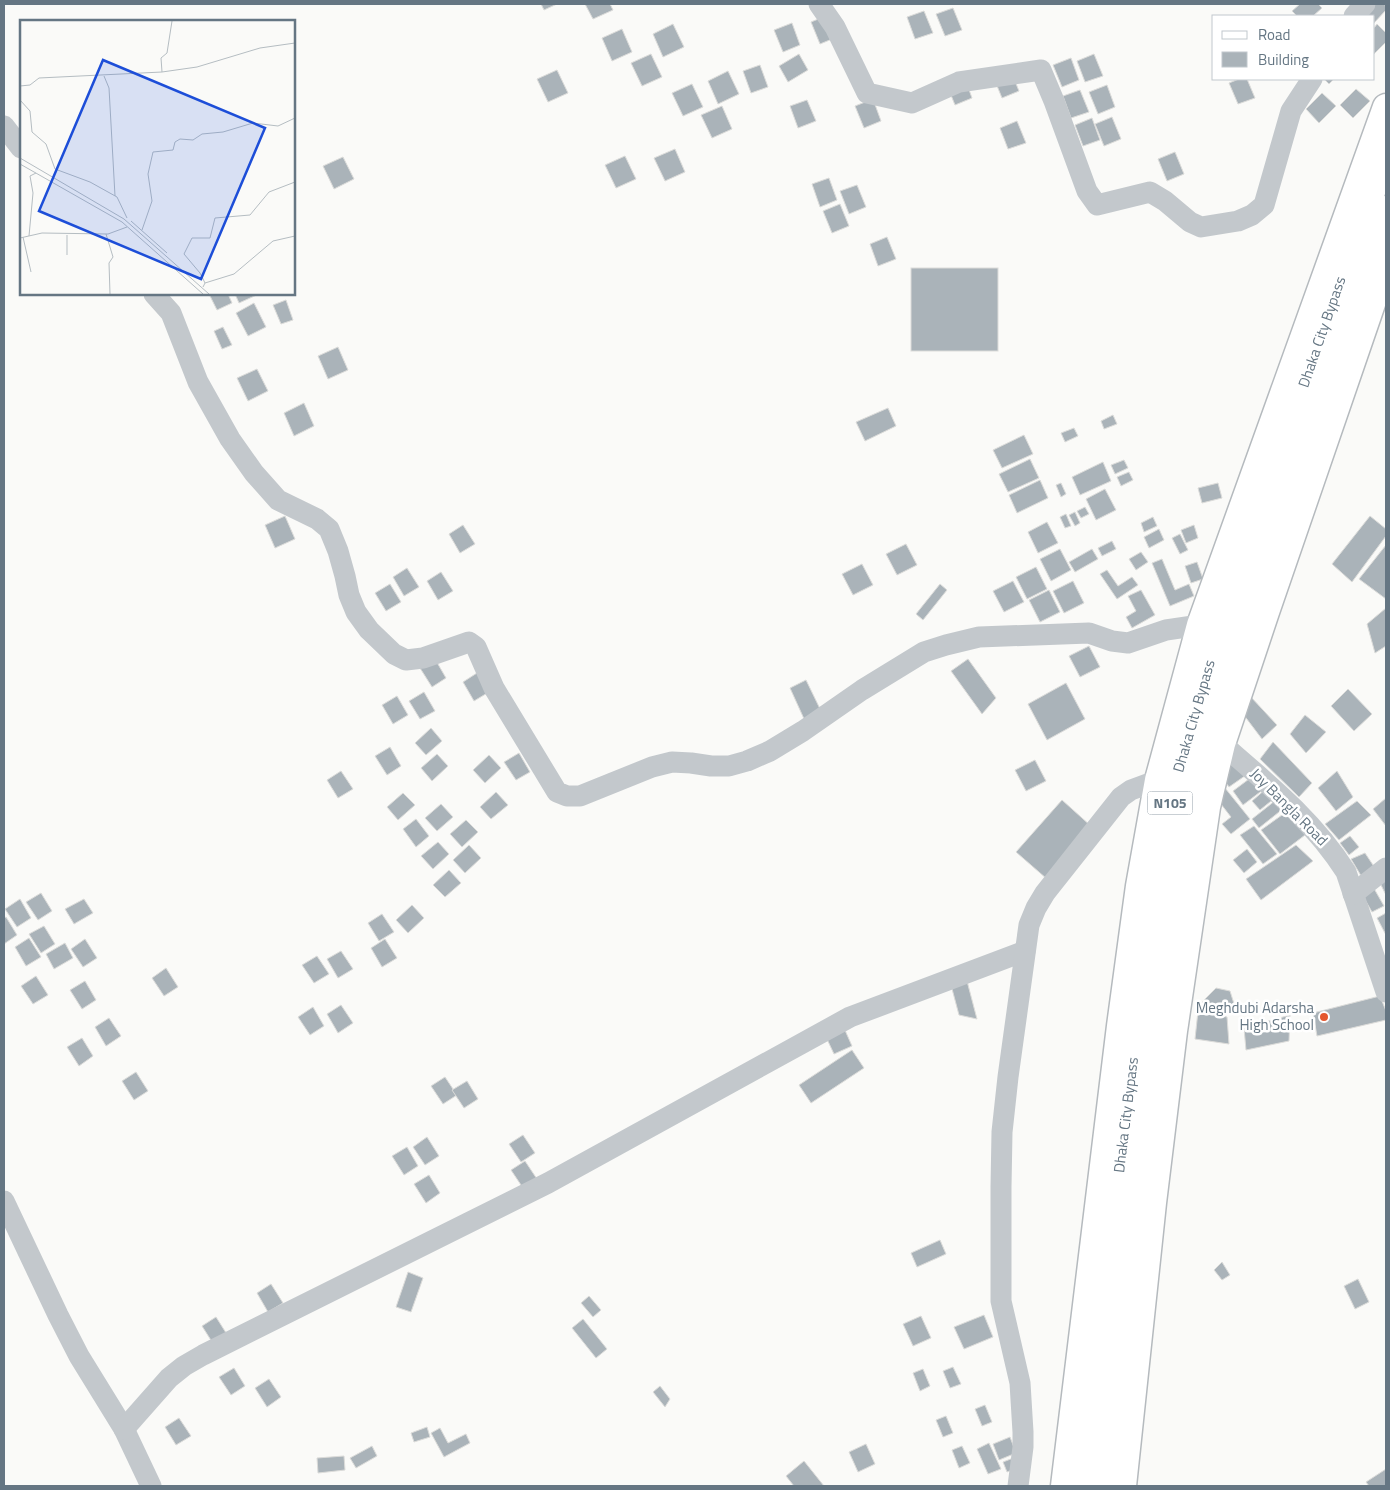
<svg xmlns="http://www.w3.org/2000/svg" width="1390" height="1490" font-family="'Titillium Web',sans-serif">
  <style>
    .building { fill: #aab3b9; stroke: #dcdcda }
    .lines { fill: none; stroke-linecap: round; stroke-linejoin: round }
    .major-casing { stroke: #b5babe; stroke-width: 29 }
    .highway-casing { stroke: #b4b9bd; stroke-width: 30 }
    .minor { stroke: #c3c8cc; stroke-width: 21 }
    .major { stroke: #fff; stroke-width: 26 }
    .highway { stroke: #fff; stroke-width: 28 }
    .poi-dot { fill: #e4572e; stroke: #fff; stroke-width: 2 }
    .labels { text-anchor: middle; stroke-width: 5; stroke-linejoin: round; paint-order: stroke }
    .shield { fill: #fff; stroke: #939fa8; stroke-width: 1 }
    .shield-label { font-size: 14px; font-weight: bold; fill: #657683 }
    .street-label { font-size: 15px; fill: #657683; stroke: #fff }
    .poi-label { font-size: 15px; fill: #657683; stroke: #fff; text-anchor: end }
    .inset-road { fill: none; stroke: #b5bdc2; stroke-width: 1 }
    .view { fill: #1d4ed8; fill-opacity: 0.15; stroke: #1d4ed8; stroke-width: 2.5 }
    .inset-edge { fill: none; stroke: #657683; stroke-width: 2.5 }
  </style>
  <rect width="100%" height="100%" fill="#fafaf8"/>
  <g class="building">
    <path d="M541,4h16l-13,6z"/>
    <path d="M585,4h25l3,6 -20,9z"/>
    <path d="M1300,4h18l4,4 -9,8h-16l-5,-5z"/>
    <path d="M1366,4h19l1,6 -12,13v-7h-10z"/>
    <path d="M953,8l9,22 -17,6 -9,-22z"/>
    <path d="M924,11l9,22 -18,6 -8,-22z"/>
    <path d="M828,15l9,22 -17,7 -9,-22z"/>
    <path d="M792,23l8,22 -17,7 -9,-22z"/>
    <path d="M673,24l11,23 -21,10 -10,-23z"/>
    <path d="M1377,24l9,9v9l-12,12v-26z"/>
    <path d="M622,29l10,23 -20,9 -10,-23z"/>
    <path d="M651,54l11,23 -20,9 -11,-23z"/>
    <path d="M799,54l9,16 -20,12 -9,-16z"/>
    <path d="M1094,54l9,22 -18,6 -8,-21z"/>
    <path d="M1071,58l8,22 -17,7 -9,-22z"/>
    <path d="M760,65l8,22 -17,6 -8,-22z"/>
    <path d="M1010,69l9,22 -17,7 -9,-22z"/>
    <path d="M557,70l11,23 -20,9 -11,-23z"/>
    <path d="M728,71l11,23 -21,10 -10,-23z"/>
    <path d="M964,76l8,22 -17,7 -9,-22z"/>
    <path d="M1239,79h8l8,19 -17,6 -9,-21z"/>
    <path d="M1324,79h10l-5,5z"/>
    <path d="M692,84l11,23 -20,9 -11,-23z"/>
    <path d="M1107,85l8,22 -17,7 -9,-22z"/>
    <path d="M1356,89l14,12 -17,17 -13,-13z"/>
    <path d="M1080,90l9,22 -18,6 -8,-22z"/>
    <path d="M1322,93l14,13 -17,17 -13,-14z"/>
    <path d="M873,99l8,22 -17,7 -9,-22z"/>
    <path d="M807,100l9,21 -18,7 -8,-22z"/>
    <path d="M722,106l10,23 -20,9 -11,-23z"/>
    <path d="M1112,117l9,22 -17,7 -9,-22z"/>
    <path d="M1092,118l8,22 -17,6 -8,-21z"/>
    <path d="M1017,121l9,22 -18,6 -8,-21z"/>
    <path d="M675,149l10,23 -20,9 -11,-23z"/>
    <path d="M1175,152l9,22 -17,7 -9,-22z"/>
    <path d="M625,156l11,23 -20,9 -11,-23z"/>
    <path d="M343,157l11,22 -20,10 -11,-23z"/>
    <path d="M829,178l8,22 -17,7 -8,-23z"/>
    <path d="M857,185l9,22 -17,7 -9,-23z"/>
    <path d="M840,204l9,22 -17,7 -9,-22z"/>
    <path d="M887,237l9,22 -18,7 -8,-22z"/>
    <rect x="911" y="268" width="87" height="83"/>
    <path d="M209,294h19l4,9 -15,7z"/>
    <path d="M235,294h24l-20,9z"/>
    <path d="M286,300l7,20 -12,4 -8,-19z"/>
    <path d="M254,303l12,24 -18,9 -12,-23z"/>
    <path d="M223,327l9,18 -10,4 -8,-18z"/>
    <path d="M338,347l10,23 -20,9 -10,-23z"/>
    <path d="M257,369l11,22 -20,10 -11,-23z"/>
    <path d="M304,403l10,23 -20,10 -10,-23z"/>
    <path d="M888,408l8,18 -31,15 -9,-19z"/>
    <path d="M1113,415l4,9 -13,5 -3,-8z"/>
    <path d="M1074,428l4,8 -13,6 -4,-9z"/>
    <path d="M1024,435l9,19 -31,14 -9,-18z"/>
    <path d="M1030,459l9,19 -31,14 -9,-18z"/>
    <path d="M1124,460l4,8 -13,6 -4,-9z"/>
    <path d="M1103,462l8,19 -31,14 -8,-18z"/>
    <path d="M1129,472l4,8 -12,6 -4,-9z"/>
    <path d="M1040,480l8,18 -31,15 -8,-18z"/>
    <path d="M1061,483l5,11 -5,3 -5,-12z"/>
    <path d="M1218,483l4,15 -20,5 -4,-15z"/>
    <path d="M1105,489l11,21 -20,10 -10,-21z"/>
    <path d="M1085,507l4,7 -8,4 -4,-7z"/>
    <path d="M1075,512l5,11 -5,3 -6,-11z"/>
    <path d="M1066,514l5,12 -6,2 -5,-11z"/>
    <path d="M285,516l10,23 -20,9 -10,-23z"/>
    <path d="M1370,516l16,13v7l-34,46 -20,-18z"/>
    <path d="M1153,517l4,9 -13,6 -3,-9z"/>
    <path d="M1047,522l11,21 -20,10 -10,-21z"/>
    <path d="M463,525l12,19 -15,9 -11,-19z"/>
    <path d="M1194,525l4,13 -12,5 -5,-13z"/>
    <path d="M1159,529l5,11 -15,8 -5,-11z"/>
    <path d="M1180,534l8,16 -8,4 -8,-16z"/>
    <path d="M1112,541l4,8 -14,7 -4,-8z"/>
    <path d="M906,544l11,21 -20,10 -11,-21z"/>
    <path d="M1386,545v54l-27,-20z"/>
    <path d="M1060,549l11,21 -20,11 -11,-22z"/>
    <path d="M1092,549l6,10 -23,13 -6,-10z"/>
    <path d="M1141,552l7,10 -12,8 -7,-11z"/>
    <path d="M1162,559l13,31 14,-6 5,12 -24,10 -18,-43z"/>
    <path d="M1197,562l6,17 -12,4 -6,-17z"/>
    <path d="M862,564l11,21 -20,10 -11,-21z"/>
    <path d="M1036,567l11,22 -20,10 -11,-22z"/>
    <path d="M407,568l12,19 -15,9 -11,-19z"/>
    <path d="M1107,570l11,16 14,-9 6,8 -21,14 -17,-25z"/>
    <path d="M441,572l12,19 -15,9 -11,-19z"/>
    <path d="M1013,581l11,21 -20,10 -11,-21z"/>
    <path d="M1073,581l11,22 -20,10 -11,-22z"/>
    <path d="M390,584l11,18 -15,9 -11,-18z"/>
    <path d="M940,584l7,6 -24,30 -7,-6z"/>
    <path d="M1049,590l11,22 -20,10 -11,-22z"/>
    <path d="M1141,590l14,25 -23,13 -6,-11 10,-6 -8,-15z"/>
    <path d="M1386,608v38l-11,7 -8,-29z"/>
    <path d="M1089,646l11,21 -20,10 -11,-21z"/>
    <path d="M435,659l11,19 -14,9 -12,-19z"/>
    <path d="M968,659l28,39 -14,16 -31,-43z"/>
    <path d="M477,673l12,19 -15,9 -11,-19z"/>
    <path d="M806,680l16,33 -17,8 -15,-33z"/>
    <path d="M1066,683l19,36 -38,21 -19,-36z"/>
    <path d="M1348,689l24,25 -18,17 -23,-25z"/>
    <path d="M424,692l11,19 -15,8 -11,-18z"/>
    <path d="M397,696l11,19 -15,9 -11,-19z"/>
    <path d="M1250,696l27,29 -15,14 -25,-33z"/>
    <path d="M1305,715l21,17 -20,21 -16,-19z"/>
    <path d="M431,728l11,13 -16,14 -11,-12z"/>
    <path d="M1273,742l39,41 -13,14 -39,-38z"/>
    <path d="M390,747l11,19 -14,9 -12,-19z"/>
    <path d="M519,753l11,19 -14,8 -12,-18z"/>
    <path d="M437,754l11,12 -16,15 -11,-13z"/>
    <path d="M489,755l12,13 -16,15 -12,-13z"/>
    <path d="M1035,760l11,21 -20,10 -11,-21z"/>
    <path d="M1235,760l14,13 -20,14 -10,-14z"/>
    <path d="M341,771l12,18 -15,9 -11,-18z"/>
    <path d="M1337,771l16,26 -17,14 -18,-23z"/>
    <path d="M1253,776l11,13 -21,16 -10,-14z"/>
    <path d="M1225,788l25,31 -19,15 -9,-10 9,-7 -17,-22z"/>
    <path d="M1267,788l9,9 -16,13 -8,-9z"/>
    <path d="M496,792l12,13 -17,14 -11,-12z"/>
    <path d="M403,793l12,12 -17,15 -11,-13z"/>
    <path d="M1386,798v28l-13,-17z"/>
    <path d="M1062,800l30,27 -45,52 -31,-27z"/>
    <path d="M1276,800l8,8 -25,20 -7,-9z"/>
    <path d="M1357,801l14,14 -32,25 -14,-16z"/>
    <path d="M441,804l12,13 -16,14 -12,-13z"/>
    <path d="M1289,810l20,22 -29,22 -19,-24z"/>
    <path d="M416,819l13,17 -13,11 -13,-18z"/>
    <path d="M466,820l12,12 -16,15 -12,-13z"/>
    <path d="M1254,826l23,28 -14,10 -23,-29z"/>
    <path d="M1350,836l9,11 -10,8 -9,-12z"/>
    <path d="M438,842l11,12 -16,15 -12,-13z"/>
    <path d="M469,845l12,13 -16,15 -12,-13z"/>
    <path d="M1296,845l17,16 -52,39 -15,-21z"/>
    <path d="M1247,849l10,13 -13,11 -11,-13z"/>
    <path d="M1365,853l12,18 -14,8 -12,-20z"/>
    <path d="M449,870l12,13 -16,14 -12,-12z"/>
    <path d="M1386,879v16l-6,-12z"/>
    <path d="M1372,885l12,21 -12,6 -12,-21z"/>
    <path d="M41,893l11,18 -14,9 -12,-18z"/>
    <path d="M20,899l11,19 -14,9 -12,-18z"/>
    <path d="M84,899l9,14 -19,11 -9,-15z"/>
    <path d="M412,905l12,13 -16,15 -12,-13z"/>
    <path d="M1386,913v22l-9,-17z"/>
    <path d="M382,914l12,18 -15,9 -11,-18z"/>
    <path d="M6,917l11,18 -13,9v-26z"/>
    <path d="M44,926l11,18 -14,9 -12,-19z"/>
    <path d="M29,938l12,19 -15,9 -11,-19z"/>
    <path d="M85,939l12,19 -14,9 -12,-18z"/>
    <path d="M385,939l12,19 -15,9 -11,-19z"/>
    <path d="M65,943l8,15 -19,11 -8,-15z"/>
    <path d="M341,951l12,18 -15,9 -11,-19z"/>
    <path d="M317,956l12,18 -15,9 -12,-18z"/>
    <path d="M166,968l12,19 -14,9 -12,-18z"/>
    <path d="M36,976l12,19 -15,9 -12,-18z"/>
    <path d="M85,981l11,19 -14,9 -12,-19z"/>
    <path d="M967,981l10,38 -18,-4 -8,-30z"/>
    <path d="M1216,988l14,3 5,16 -27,4 -7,-8z"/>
    <path d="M1380,996l6,15v9l-69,16 -4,-23z"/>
    <path d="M341,1005l12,18 -15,10 -11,-19z"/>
    <path d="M313,1007l11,19 -14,9 -12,-18z"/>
    <path d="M1198,1011l29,6 2,27 -34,-5z"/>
    <path d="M1290,1015l-1,26 -43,9 -2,-22z"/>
    <path d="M109,1018l12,18 -15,10 -11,-19z"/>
    <path d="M844,1028l8,18 -18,8 -8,-17z"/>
    <path d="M82,1038l11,18 -14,10 -12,-19z"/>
    <path d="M852,1050l12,18 -53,35 -12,-18z"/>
    <path d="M136,1072l12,19 -14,9 -12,-19z"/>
    <path d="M445,1077l12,18 -14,9 -12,-18z"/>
    <path d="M467,1081l11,18 -14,9 -12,-18z"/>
    <path d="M523,1135l12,18 -14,9 -12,-18z"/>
    <path d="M427,1137l12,19 -14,9 -12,-18z"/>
    <path d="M407,1147l11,19 -14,9 -12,-19z"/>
    <path d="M525,1161l12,18 -14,9 -12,-18z"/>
    <path d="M429,1175l11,18 -14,10 -12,-19z"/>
    <path d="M940,1240l6,14 -29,13 -6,-14z"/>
    <path d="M1222,1262l8,13 -8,5 -8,-10z"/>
    <path d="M408,1272l15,6 -12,34 -15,-5z"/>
    <path d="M1358,1279l11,23 -14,7 -11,-23z"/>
    <path d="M271,1284l12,19 -15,9 -11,-19z"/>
    <path d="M589,1296l12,14 -8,7 -12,-14z"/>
    <path d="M984,1315l9,22 -29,12 -10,-22z"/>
    <path d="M921,1316l10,22 -18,8 -10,-22z"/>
    <path d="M216,1317l12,19 -14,9 -12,-19z"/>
    <path d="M583,1319l24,30 -11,9 -24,-30z"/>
    <path d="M953,1367l8,17 -11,4 -7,-17z"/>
    <path d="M234,1368l11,18 -14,9 -12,-18z"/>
    <path d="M923,1369l7,17 -10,5 -7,-18z"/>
    <path d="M269,1379l12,18 -14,10 -12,-19z"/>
    <path d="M660,1386l10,13 -5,8 -12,-15z"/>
    <path d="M985,1405l7,17 -10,4 -7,-17z"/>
    <path d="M946,1416l7,17 -10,4 -7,-17z"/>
    <path d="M179,1418l12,18 -15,9 -11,-18z"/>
    <path d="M427,1427l3,10 -16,5 -3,-9z"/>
    <path d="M440,1428l8,15 18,-9 4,9 -26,14 -13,-24z"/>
    <path d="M1010,1437l6,16 -17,7 -6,-16z"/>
    <path d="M989,1443l12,26 -13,5 -11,-25z"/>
    <path d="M866,1444l9,20 -17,8 -9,-20z"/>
    <path d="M372,1446l5,10 -21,12 -6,-10z"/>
    <path d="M962,1446l8,17 -11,5 -7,-18z"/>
    <path d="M344,1456l1,14 -27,3 -1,-15z"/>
    <path d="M1016,1457l4,10 -13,5 -4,-10z"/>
    <path d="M804,1461l20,25h-30l-8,-10z"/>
    <path d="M1386,1469v17h-17l-3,-4z"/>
  </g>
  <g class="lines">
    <defs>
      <g id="major">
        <path d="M1064,1486l56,-460 19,-140 19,-106 42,-155 186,-518"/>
        <path d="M1123,1486l30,-283 21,-172 33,-224 15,-63 44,-132 120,-349"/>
      </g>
      <g id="highway">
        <path d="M1080,1486l56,-450 35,-235 20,-84 165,-483 30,-85"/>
        <path d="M1105,1486l54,-454 31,-223 58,-200 138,-399"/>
      </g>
    </defs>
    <use href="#major" class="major-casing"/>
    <use href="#highway" class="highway-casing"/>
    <g class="minor">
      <path d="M819,4l16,23 32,66 45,10 47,-21 82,-12 13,31 33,90 10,14 53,-13 15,9 25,21 11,5 37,-6 14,-6 12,-10 27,-94 21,-32"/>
      <path d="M1354,16l11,-12"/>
      <path d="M4,126l17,22"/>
      <path d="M154,294l17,19 27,69 32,57 24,34 24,27 39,19 12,10 9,22 7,25 4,19 7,17 13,18 25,24 12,6 17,-2 46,-16 7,5 18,41 63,104 10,4h13l72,-29 20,-5 19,1 20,3h18l18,-5 23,-10 33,-20 59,-41 62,-38 22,-7 33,-8 110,-4 23,8 16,2 38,-13 34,-5"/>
      <path d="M1222,744c45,39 92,77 124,128l40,120"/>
      <path d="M1353,894l33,-26"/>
      <path d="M4,1201l54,114 21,41 45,73 27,57"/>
      <path d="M124,1429l45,-51 15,-12 19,-11 345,-172 302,-166 175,-66"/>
      <path d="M1018,1486l5,-39v-15l-3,-49 -19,-82v-114l1,-55 6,-55 21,-152 7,-17 9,-15 76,-96 10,-7 27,-10"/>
    </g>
    <use href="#major" class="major"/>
    <use href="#highway" class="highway"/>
  </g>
  <circle class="poi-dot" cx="1324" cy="1017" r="5"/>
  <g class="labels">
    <rect class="shield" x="1147.5" y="791.5" width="45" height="23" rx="4"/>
    <g class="shield-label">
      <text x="1170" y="808">N105</text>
    </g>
    <g class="street-label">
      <text transform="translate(1322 332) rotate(-71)" y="5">Dhaka City Bypass</text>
      <text transform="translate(1194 716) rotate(-74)" y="5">Dhaka City Bypass</text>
      <text transform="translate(1289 807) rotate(45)" y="5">Joy Bangla Road</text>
      <text transform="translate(1126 1115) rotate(-83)" y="5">Dhaka City Bypass</text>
    </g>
    <g class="poi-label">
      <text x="1314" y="1013">Meghdubi Adarsha<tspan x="1314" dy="17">High School</tspan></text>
    </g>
  </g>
  <g transform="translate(20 20)">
    <rect width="275" height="275" fill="#fafaf8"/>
    <path class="inset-road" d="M152,1l-5,32 -6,5 1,14 35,-5 63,-19 35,-5M84,56l5,12 6,108M0,66l10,-1 9,-7 123,-6M0,80l10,11 2,21 14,12 9,25 35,13 27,15 10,21M0,138l104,61 85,75M0,144l102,58 81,72M111,201l36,32M122,210l10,-29 -4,-27 5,-22 20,-2 2,-8 5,-3 13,1 9,-6 21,-2 30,-9 25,3 17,-8M86,214l7,23 -4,6 1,31M47,215v20M9,216l4,-43 -3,-17 6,-3M3,217l8,35M0,218l22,-5 66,1 19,-7M185,263l29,-9 39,-33 22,-5M183,267l2,-4 -5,-10 -16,-19 8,-16h18l5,-20 35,-3 19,-23 26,-10"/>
    <path class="view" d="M83,40l162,68 -64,151 -162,-68z"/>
    <rect width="275" height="275" class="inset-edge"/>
  </g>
  <rect width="1390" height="1490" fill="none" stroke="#657683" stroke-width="10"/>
  <rect x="1212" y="15" width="162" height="65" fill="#ffffff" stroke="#c1c8cd"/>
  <rect x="1222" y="31" width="25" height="8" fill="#ffffff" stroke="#c1c8cd"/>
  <text x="1258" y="40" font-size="15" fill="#657683">Road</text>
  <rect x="1222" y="52" width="25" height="15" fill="#aab3b9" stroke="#c1c8cd"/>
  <text x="1258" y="65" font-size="15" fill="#657683">Building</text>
</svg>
